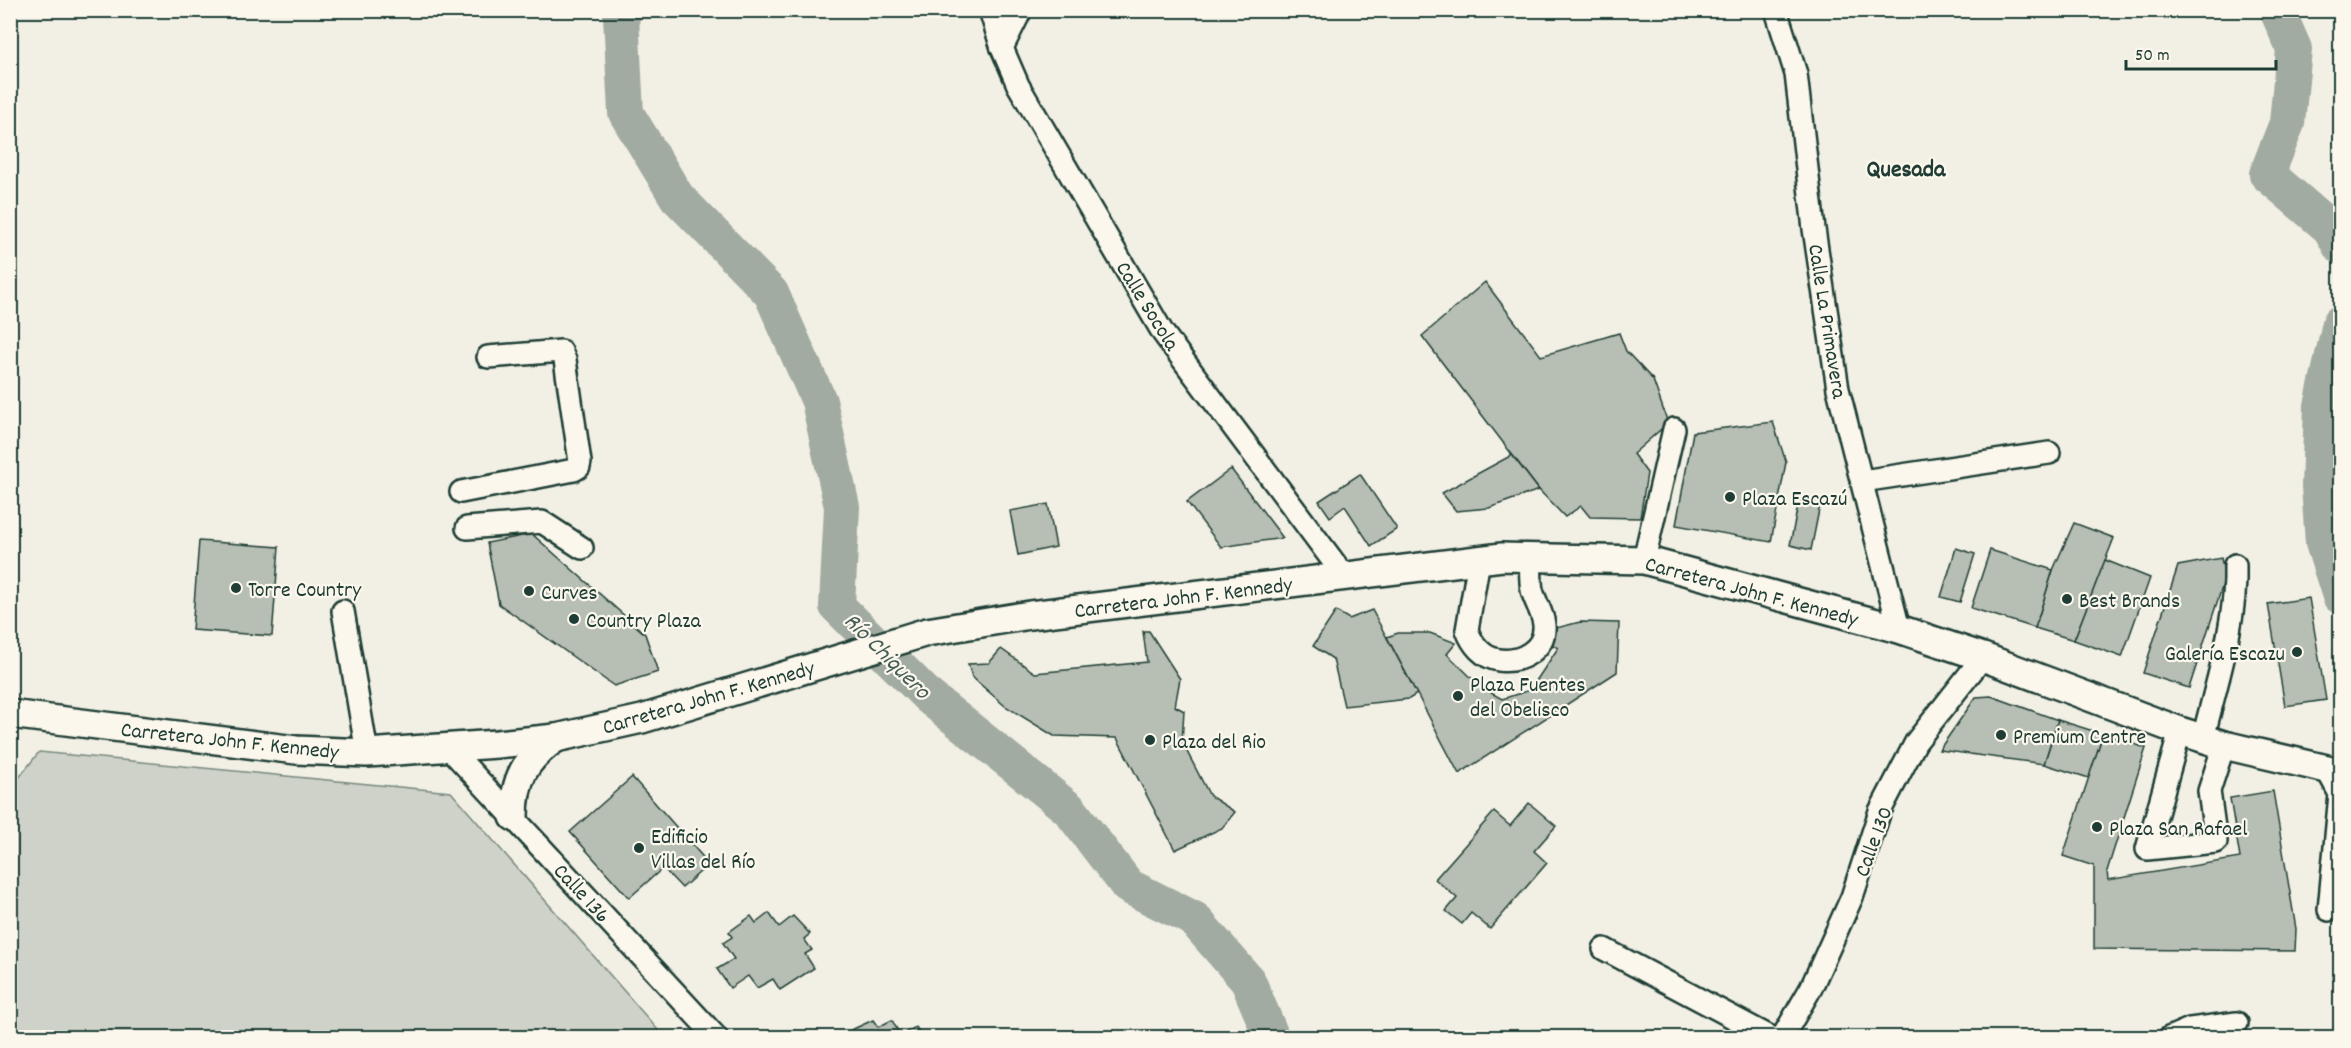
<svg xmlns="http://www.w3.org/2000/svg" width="2351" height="1048" font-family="Dekko,sans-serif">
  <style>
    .green { fill: #cfd2c8; stroke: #77887e; stroke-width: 1.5 }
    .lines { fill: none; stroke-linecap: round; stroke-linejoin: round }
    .river { stroke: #a2aba1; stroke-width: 36 }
    .building { fill: #b7beb3; stroke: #1f3d34; stroke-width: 1.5 }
    .minor-casing { stroke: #1f3d34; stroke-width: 26 }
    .major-casing { stroke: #1f3d34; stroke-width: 32 }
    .minor { stroke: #fbf7ec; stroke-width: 21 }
    .major { stroke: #fbf7ec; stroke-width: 27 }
    .poi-dot { fill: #1f3d34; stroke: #fbf7ec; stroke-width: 2 }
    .labels { text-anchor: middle; stroke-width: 4.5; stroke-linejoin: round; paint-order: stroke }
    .street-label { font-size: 22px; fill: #1f3d34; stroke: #fbf7ec }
    .poi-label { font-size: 22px; fill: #1f3d34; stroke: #fbf7ec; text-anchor: start }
    .neighbourhood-label { font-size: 24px; font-weight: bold; fill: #1f3d34; stroke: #fbf7ec }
    .water-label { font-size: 24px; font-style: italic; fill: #465e55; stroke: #fbf7ec }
  </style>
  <rect width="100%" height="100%" fill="#f2f0e5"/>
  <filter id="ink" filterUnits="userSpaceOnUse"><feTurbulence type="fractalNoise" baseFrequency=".0167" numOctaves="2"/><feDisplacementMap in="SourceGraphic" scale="12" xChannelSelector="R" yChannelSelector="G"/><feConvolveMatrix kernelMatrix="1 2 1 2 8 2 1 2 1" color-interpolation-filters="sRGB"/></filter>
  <g filter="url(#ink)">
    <path class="green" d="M39,752l412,40 213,245h-653v-249z"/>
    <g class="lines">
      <g class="river">
        <path d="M625,10l-4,6 5,97 51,84 94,96 48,108 23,106 -5,99 92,91 140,112 59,77 66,33 54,62 24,57"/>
        <path d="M2277,10l17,39 -7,74 -20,51 63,54 10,18"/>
        <path d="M2340,323l-18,83 -3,80 4,57 17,53"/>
      </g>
    </g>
    <g class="building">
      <path d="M1485,282l56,74 78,-23 7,18 27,29 15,43 -35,31 14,19 -7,45 -50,-1 -9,-11 -16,11 -26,-27 -117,-154z"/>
      <path d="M1773,422l13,40 -15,80 -95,-17 17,-93z"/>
      <path d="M1512,455l27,35 -50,18 -33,3 -14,-18z"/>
      <path d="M1231,469l52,69 -62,9 -34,-45z"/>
      <path d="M1360,474l37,55 -26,17 -26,-40 -15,11 -11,-16z"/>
      <path d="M1799,500l21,5 -9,45 -21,-5z"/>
      <path d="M1048,504l8,43 -38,8 -8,-44z"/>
      <path d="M2074,523l40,15 -40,102 -39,-12 18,-58z"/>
      <path d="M532,534l113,100 13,38 -44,14 -115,-82 -12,-61z"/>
      <path d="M199,541l80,6 -7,89 -80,-6z"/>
      <path d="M1956,548l19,6 -15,48 -19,-5z"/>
      <path d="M1990,550l63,20 -18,58 -64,-20z"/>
      <path d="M2221,558l4,20 -36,110 -46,-15 35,-107z"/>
      <path d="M2105,560l45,18 -28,79 -48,-17z"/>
      <path d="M2309,598l17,102 -41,6 -17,-102z"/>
      <path d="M1372,610l45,84 -8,5 -65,7 -11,-47 -20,-13 23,-35 13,8z"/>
      <path d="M1580,622l39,1 -2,49 -158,102 -72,-137 11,-4h32l26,10 -9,11 35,34 20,11 28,-9 28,-42 -13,-8 3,-10z"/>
      <path d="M1143,631h6l31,48 -5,27 9,5 -2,31 28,54 25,16 -13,16 -47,22 -58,-112 -63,-2 -49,-30 -33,-29 -4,-13 21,-1 12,-14 34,24 112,-11z"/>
      <path d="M1991,696l67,24 -14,44 -105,-14 37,-53z"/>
      <path d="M2058,720l45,14 -14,44 -45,-14z"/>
      <path d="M2103,734l43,14 -39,123 1,9 132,-22 -10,-60 43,-7 23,138 -1,22 -201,-2v-83l-31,-10z"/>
      <path d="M632,777l77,87 -27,24 -19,-20 -34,30 -59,-66z"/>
      <path d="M1529,803l27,23 -22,25 13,12 -57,66 -19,-16 -9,11 -16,-13 11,-13 -22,-19 59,-67 16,14z"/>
      <path d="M769,913l10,14 14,-11 17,18 -6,5 8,11 -7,4 9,14 -34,22 -7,-11 -16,9 -9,-12 -18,12 -13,-19 17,-10 -11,-16 9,-6 -3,-5 22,-16 5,7z"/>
      <path d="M873,1020l5,7 14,-7 8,15 16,-8 7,11h-72l-2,-7z"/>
    </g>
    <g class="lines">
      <defs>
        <g id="minor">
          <path d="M990,10l12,38 16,37 145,248 182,244"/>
          <path d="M1776,10l20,64 18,155 24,160 61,240"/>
          <path d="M1002,48l19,-38"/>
          <path d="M1862,481l187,-28"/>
          <path d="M461,492l113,-22 5,-3 1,-5 -15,-102 -4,-9 -73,6"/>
          <path d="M467,528l75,-6 40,26"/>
          <path d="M1479,560l-12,70c5,14 16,28 32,30 21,3 47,-10 45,-35 -1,-12 -9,-23 -12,-35 -2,-10 -1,-22 -2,-33"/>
          <path d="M1644,560l30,-131"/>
          <path d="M343,611l24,142"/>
          <path d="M2180,731l-33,118 69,-7 -7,-51 15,-46"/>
          <path d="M2203,739c13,-56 34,-117 32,-174"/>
          <path d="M449,748l268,290"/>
          <path d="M2326,768l14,26 -11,116"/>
          <path d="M1604,949l168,89"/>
          <path d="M1782,1038l29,-50 41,-91 28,-86 36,-69 67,-85"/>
          <path d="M2169,1038l21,-9 47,-6"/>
        </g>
        <g id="major">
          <path d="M10,714l286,36 71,3 130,-9 59,-6 86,-19 285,-87 103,-17 472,-58 142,3 255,69 84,28 197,74 44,14 116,27"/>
          <path d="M514,817c0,-38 11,-58 42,-79"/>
        </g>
      </defs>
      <use href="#minor" class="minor-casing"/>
      <use href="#major" class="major-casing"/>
      <use href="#minor" class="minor"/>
      <use href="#major" class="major"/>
    </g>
  </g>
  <g class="poi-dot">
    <circle cx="1730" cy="497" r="6"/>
    <circle cx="236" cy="588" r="6"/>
    <circle cx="529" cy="591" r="6"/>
    <circle cx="2067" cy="599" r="6"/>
    <circle cx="574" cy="619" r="6"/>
    <circle cx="2297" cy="652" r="6"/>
    <circle cx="1458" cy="696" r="6"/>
    <circle cx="2001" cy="735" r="6"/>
    <circle cx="1150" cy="740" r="6"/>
    <circle cx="2097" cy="827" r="6"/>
    <circle cx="639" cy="848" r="6"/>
  </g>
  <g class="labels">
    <g class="street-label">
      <text transform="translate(1149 305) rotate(58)" y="8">Calle Socola</text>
      <text transform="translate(1829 321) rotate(81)" y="8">Calle La Primavera</text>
      <text transform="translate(1752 590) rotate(15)" y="8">Carretera John F. Kennedy</text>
      <text transform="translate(1183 596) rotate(-7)" y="8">Carretera John F. Kennedy</text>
      <text transform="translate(708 696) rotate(-16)" y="8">Carretera John F. Kennedy</text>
      <text transform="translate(230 739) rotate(6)" y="8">Carretera John F. Kennedy</text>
      <text transform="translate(1872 841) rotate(-70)" y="8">Calle 130</text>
      <text transform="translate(583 892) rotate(47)" y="8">Calle 136</text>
    </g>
    <g class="poi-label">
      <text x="1742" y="505">Plaza Escazú</text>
      <text x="248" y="596">Torre Country</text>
      <text x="541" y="599">Curves</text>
      <text x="2079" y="607">Best Brands</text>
      <text x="586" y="627">Country Plaza</text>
      <text x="2285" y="660" text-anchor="end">Galería Escazu</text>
      <text x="1470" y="691">Plaza Fuentes<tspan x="1470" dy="25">del Obelisco</tspan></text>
      <text x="2013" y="743">Premium Centre</text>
      <text x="1162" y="748">Plaza del Rio</text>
      <text x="2109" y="835">Plaza San Rafael</text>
      <text x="651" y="843">Edificio<tspan x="651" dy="25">Villas del Río</tspan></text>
    </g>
    <g class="neighbourhood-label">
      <text x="1906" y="176">Quesada</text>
    </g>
    <g class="water-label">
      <text transform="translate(888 655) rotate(45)" y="8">Río Chiquero</text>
    </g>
  </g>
  <rect width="2351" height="1048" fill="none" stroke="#fbf7ec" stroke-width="36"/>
  <rect x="18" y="18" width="2315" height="1012" fill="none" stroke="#1f3d34" stroke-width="2" filter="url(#ink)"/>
  <path d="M2126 60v9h150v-9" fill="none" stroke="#1f3d34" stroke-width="3"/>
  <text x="2135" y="60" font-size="18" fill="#1f3d34" stroke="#fbf7ec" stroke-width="4.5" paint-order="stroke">50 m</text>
</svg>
